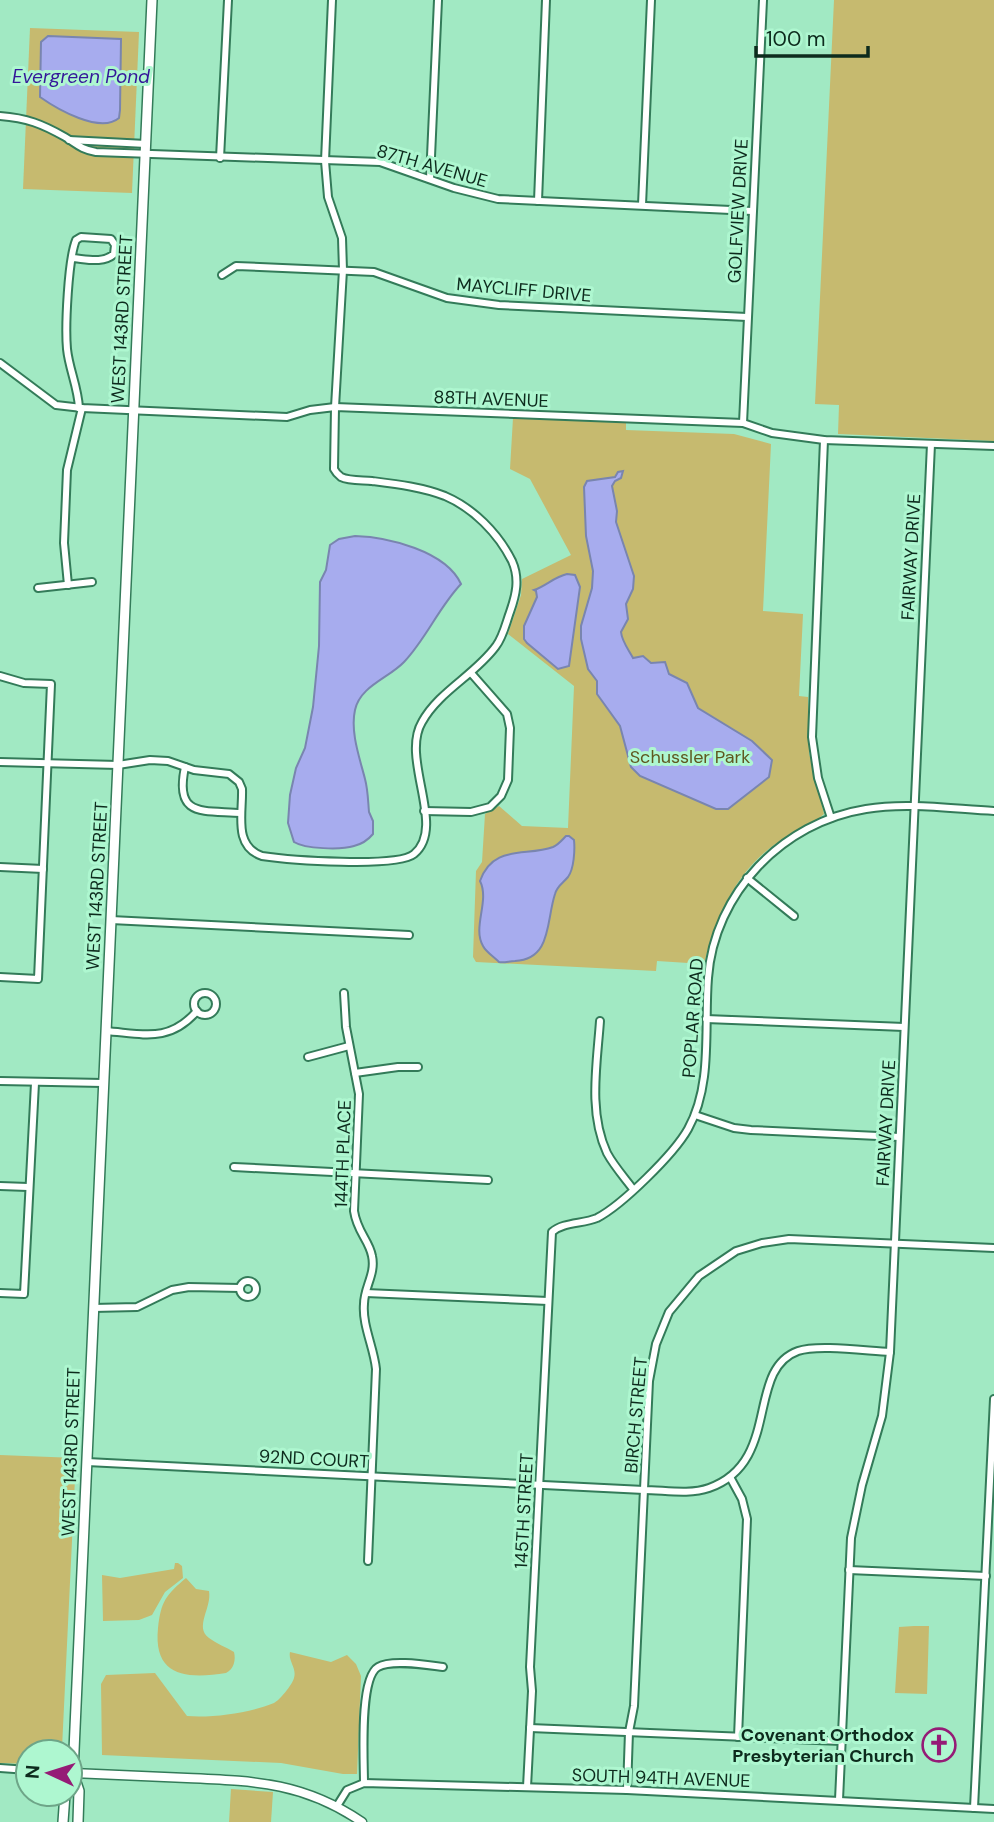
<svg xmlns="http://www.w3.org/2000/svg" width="994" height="1822" font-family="'DM Sans',sans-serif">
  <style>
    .green { fill: #c6ba6f }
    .water { fill: #a7acee; stroke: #7985af; stroke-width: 2 }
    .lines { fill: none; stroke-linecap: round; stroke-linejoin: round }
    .minor-casing { stroke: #337b59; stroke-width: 10 }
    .tertiary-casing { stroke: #337b59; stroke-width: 11 }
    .secondary-casing { stroke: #337b59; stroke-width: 12 }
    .minor { stroke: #fff; stroke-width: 6 }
    .tertiary { stroke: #fff; stroke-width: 8 }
    .secondary { stroke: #fff; stroke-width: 9 }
    .labels { text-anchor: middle; stroke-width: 6; stroke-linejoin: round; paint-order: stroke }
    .street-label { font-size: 18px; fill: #0d2b1d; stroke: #aef7d0 }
    .park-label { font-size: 18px; fill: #5f571f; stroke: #aef7d0 }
    .poi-label { font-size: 18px; font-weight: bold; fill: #0d2b1d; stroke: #aef7d0; text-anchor: end }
    .water-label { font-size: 19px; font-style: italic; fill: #341799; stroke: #aef7d0 }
  </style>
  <rect width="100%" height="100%" fill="#a1e9c3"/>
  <g class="green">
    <path d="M834,0h160v441l-156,-7 1,-29 -24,-1z"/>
    <path d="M30,28l109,4 -7,161 -109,-4z"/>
    <path d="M513,418l113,5v7l108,4 37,10 -8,167 40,3 -4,82 9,1 1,56 15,61c-8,8 -38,23 -50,31 -39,28 -59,74 -70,119l-47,-3 -1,10 -180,-9 -3,-5 3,-86 6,-9 3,-48 14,-8 23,20 46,2 6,-142 -66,-52 13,-39 1,-16 49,-24 -41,-76 -20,-10z"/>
    <path d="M0,1455l76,3 -14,290 -1,4h-33v12l-28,-1z"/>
    <path d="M175,1563h3l4,3 1,12 -18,14 -13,23 -13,5 -36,1 -1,-46 18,3 54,-9z"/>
    <path d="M186,1578l10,11 13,2c3,17 -15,36 0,47 8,6 17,9 25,14 2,8 0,17 -8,21 -39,6 -73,4 -68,-45 3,-27 8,-33 28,-50z"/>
    <path d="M914,1626h15l-2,68 -32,-1 4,-66z"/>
    <path d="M290,1652l41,10 16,-7 9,9 5,12 -4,98h-14l-62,-11 -179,-8 -1,-71 5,-9 49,-2 32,43c26,2 62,-3 87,-13 6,-3 18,-18 20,-25 3,-10 -6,-17 -4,-26z"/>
    <path d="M231,1789l42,3 -2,30h-42z"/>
  </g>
  <g class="water">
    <path d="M48,36l73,3 -1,71 -1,8c-19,16 -62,-9 -79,-21l1,-55z"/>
    <path d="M623,471l-2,7 -6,3 -3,5 5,25 -1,11 18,54 -1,13 -7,15 2,15 -7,13c1,10 8,18 12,26l10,-2 8,7 14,-1 4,12 18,9 11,25 54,33 20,19 -3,17 -41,32h-12l-76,-33 -9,-9 -11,-41 -23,-32v-13l-9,-12 -7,-30v-13l11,-38 1,-17 -7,-35 -2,-49 3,-6 28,-4 3,-5z"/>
    <path d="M355,536c33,1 91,15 106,48 -22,23 -35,55 -57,78 -15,16 -44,24 -49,48 -5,22 5,49 10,69 3,11 3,22 4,33l4,9v13c-5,6 -11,10 -19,12 -13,4 -49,3 -60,-4l-6,-19 2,-28 6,-27 9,-20 8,-41 6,-61 1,-64 6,-12 4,-25 9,-6z"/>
    <path d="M567,574l8,1 5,12 -11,79 -11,3 -31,-26 -3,-4v-13l13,-29 -1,-6 -2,-1c12,-4 20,-13 33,-16z"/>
    <path d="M566,836h3l5,4c1,10 0,29 -6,37 -5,6 -11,9 -13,17 -9,27 -3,65 -40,67 -6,0 -10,2 -16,1 -5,-5 -13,-10 -16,-16 -11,-19 7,-45 -3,-65 13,-37 46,-24 73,-34 5,-2 9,-7 13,-11z"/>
  </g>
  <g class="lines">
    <defs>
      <g id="minor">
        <path d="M0,116c27,2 42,8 65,21 12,7 15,12 31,15l284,10 74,26 44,11 254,12"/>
        <path d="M69,140l77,4"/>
        <path d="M220,158l8,-158"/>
        <path d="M430,179l8,-179"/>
        <path d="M538,201l8,-201"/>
        <path d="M642,205l9,-205"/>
        <path d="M72,258c14,1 31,6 42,-4l1,-9 -4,-6 -30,-2 -5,3c-8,20 -11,87 -9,109 2,20 11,38 12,59"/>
        <path d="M222,275l14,-9 138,6 73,26 52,7 248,12"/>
        <path d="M0,363l56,42 26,3 205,9 23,-7 25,-3 408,16 29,10 52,7 170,6"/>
        <path d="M743,423l20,-423"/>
        <path d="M824,440l-12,297 6,41 13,40"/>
        <path d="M68,585l-4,-42 3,-73 15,-62"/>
        <path d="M38,588l54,-6"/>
        <path d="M0,676l24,7 27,1 -13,295 -38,-2"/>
        <path d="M0,762l118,3 32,-5 18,1 26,9 35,4 10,8 3,7c1,24 -9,57 20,67 26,4 135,12 152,-2 33,-27 -14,-95 8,-132 17,-31 53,-47 74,-76 7,-9 10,-23 14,-34 6,-17 10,-33 2,-51 -14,-28 -39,-53 -67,-65 -23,-9 -49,-12 -73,-15 -9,-1 -23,0 -31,-4 -4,-3 -5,-4 -7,-8l1,-62 8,-137 -1,-32 -14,-41 -3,-36 7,-161"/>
        <path d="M185,767c-11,51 18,43 56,46"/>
        <path d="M424,811l47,1 19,-5 11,-11 7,-16 2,-52 -3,-14 -36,-41"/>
        <path d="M0,867l43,2"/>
        <path d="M747,878l47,38"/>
        <path d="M111,920l298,15"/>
        <circle cx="205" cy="1004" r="11"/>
        <path d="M344,993l2,34 13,67 -5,117c3,21 15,29 18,45 4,18 -8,31 -8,48 -2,21 10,44 12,65l-8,192"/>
        <path d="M706,1019l198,8"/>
        <path d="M600,1021c-3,43 -12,91 7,132 7,13 17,24 26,36"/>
        <path d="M106,1031c38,3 63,12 91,-20"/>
        <path d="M308,1057l41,-11"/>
        <path d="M355,1073l43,-6h20"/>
        <path d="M0,1081l103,2"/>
        <path d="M695,1115l39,13 17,2 148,7"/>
        <path d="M234,1167l254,13"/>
        <path d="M0,1186l28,1"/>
        <circle cx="248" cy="1289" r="8"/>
        <path d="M0,1293l24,1 11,-211"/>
        <path d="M366,1293l182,8"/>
        <path d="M93,1308l44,-1 35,-17 17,-3 51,1"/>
        <path d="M87,1462l557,28c20,0 45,5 65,-2 73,-26 36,-118 89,-137 20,-7 69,0 92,1"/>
        <path d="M730,1477l12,22 5,20 -9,218"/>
        <path d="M849,1570l137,6"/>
        <path d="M530,1728l311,13"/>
        <path d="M0,1768l28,2"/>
        <path d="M364,1783c0,-23 -5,-105 14,-116 13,-8 49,-2 65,0"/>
        <path d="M527,1787l5,-96 -2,-24 22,-435c11,-10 31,-8 45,-14 25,-13 77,-64 91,-89 25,-45 16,-101 20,-151 6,-85 75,-156 158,-169 41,-7 87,0 128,2"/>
        <path d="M627,1790l2,-58 5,-26 15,-325 7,-37 13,-32 30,-36 37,-25 26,-8 27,-4 205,9"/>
        <path d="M839,1800l12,-262 11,-53 20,-69 8,-64 41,-908"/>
        <path d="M337,1806l10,-16 17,-7 263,7 367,19"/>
        <path d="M974,1808l20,-409"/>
      </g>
      <path id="tertiary" d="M73,1773c38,2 76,3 114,5 67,3 116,4 175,44"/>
      <g id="secondary">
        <path d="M63,1822l2,-28"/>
        <path d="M78,1822l1,-31 -6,-18 79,-1773"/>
      </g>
    </defs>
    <use href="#minor" class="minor-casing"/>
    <use href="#tertiary" class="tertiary-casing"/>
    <use href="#secondary" class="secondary-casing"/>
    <use href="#minor" class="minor"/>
    <use href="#tertiary" class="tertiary"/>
    <use href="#secondary" class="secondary"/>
  </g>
  <defs>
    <symbol id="church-ring" viewBox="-11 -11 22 22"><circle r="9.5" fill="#aef7d0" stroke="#951b76" stroke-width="1.5"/><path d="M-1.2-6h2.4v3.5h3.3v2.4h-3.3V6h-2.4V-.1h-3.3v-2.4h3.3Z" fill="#951b76"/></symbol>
  </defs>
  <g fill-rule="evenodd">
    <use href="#church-ring" x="920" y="1726" width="38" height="38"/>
  </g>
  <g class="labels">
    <g class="street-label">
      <text transform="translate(432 166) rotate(16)" y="6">87TH AVENUE</text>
      <text transform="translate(738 211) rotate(-87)" y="6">GOLFVIEW DRIVE</text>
      <text transform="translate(524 290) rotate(5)" y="6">MAYCLIFF DRIVE</text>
      <text transform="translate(122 319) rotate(-87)" y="6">WEST 143RD STREET</text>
      <text transform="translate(491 399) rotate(2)" y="6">88TH AVENUE</text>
      <text transform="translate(911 557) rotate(-87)" y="6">FAIRWAY DRIVE</text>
      <text transform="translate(97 886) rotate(-87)" y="6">WEST 143RD STREET</text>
      <text transform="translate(693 1018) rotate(-86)" y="6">POPLAR ROAD</text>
      <text transform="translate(886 1123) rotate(-87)" y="6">FAIRWAY DRIVE</text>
      <text transform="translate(343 1154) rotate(-88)" y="6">144TH PLACE</text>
      <text transform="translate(636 1415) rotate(-85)" y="6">BIRCH STREET</text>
      <text transform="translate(71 1452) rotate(-88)" y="6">WEST 143RD STREET</text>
      <text transform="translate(314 1459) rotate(3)" y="6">92ND COURT</text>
      <text transform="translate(524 1511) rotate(-87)" y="6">145TH STREET</text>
      <text transform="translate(661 1778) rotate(2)" y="6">SOUTH 94TH AVENUE</text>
    </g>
    <g class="park-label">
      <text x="690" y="763">Schussler Park</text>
    </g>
    <g class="poi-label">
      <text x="914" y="1741">Covenant Orthodox<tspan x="914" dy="21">Presbyterian Church</tspan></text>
    </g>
    <g class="water-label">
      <text x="81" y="83">Evergreen Pond</text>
    </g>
  </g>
  <g transform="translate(49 1773) rotate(274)"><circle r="33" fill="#aef7d0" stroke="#6ea588" stroke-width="2"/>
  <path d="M0-5L12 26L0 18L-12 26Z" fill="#951b76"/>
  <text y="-10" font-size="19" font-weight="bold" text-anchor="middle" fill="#0d2b1d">N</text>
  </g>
  <path d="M756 46v10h112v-10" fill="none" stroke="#0d2b1d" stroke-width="3.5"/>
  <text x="766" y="46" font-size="21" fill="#0d2b1d" stroke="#aef7d0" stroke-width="5" paint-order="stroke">100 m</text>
</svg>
